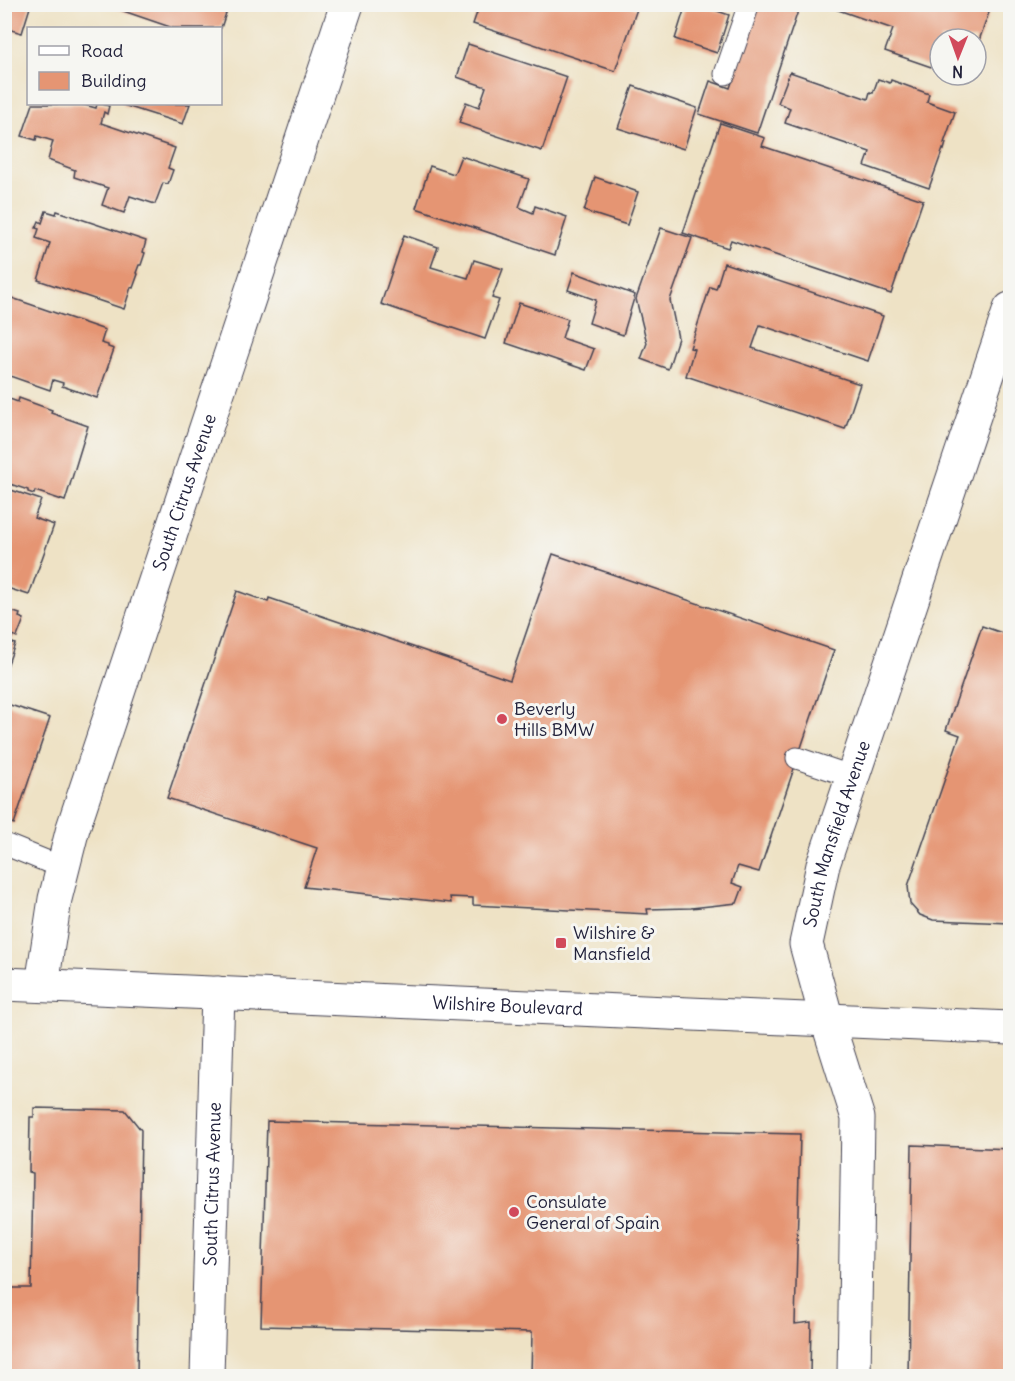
<svg xmlns="http://www.w3.org/2000/svg" width="1015" height="1381" font-family="Delius,sans-serif">
  <style>
    .building { fill: #e59573 }
    .lines { fill: none; stroke-linecap: round; stroke-linejoin: round }
    .service-casing { stroke: #413f50; stroke-width: 23 }
    .minor-casing { stroke: #413f50; stroke-width: 35 }
    .primary-casing { stroke: #413f50; stroke-width: 35 }
    .service { stroke: #fff; stroke-width: 21 }
    .minor { stroke: #fff; stroke-width: 33 }
    .primary { stroke: #fff; stroke-width: 33 }
    .poi-dot { fill: #d1495b; stroke: #f6f6f2; stroke-width: 2 }
    .labels { text-anchor: middle; stroke-width: 6; stroke-linejoin: round; paint-order: stroke }
    .street-label { font-size: 18px; fill: #22223b; stroke: #f6f6f2 }
    .poi-label { font-size: 18px; fill: #22223b; stroke: #f6f6f2; text-anchor: start }
  </style>
  <rect width="100%" height="100%" fill="#f6f6f2"/>
  <filter id="ink" filterUnits="userSpaceOnUse"><feTurbulence type="fractalNoise" baseFrequency=".0167" numOctaves="2"/><feDisplacementMap in="SourceGraphic" scale="12" xChannelSelector="R" yChannelSelector="G"/><feConvolveMatrix kernelMatrix="1 2 1 2 8 2 1 2 1" color-interpolation-filters="sRGB"/></filter>
  <filter id="wash" filterUnits="userSpaceOnUse"><feTurbulence type="fractalNoise" baseFrequency=".008" numOctaves="4" result="noise"/><feDisplacementMap in="SourceGraphic" scale="24" xChannelSelector="R" yChannelSelector="G"/><feGaussianBlur stdDeviation="1.35" result="paint"/><feColorMatrix in="noise" values="0 0 0 0 0 0 0 0 0 0 0 0 0 0 0 0 0 1.4 0 .05"/><feComposite in="paint" operator="in"/></filter>
  <g filter="url(#wash)">
    <rect width="100%" height="100%" fill="#eee2c5"/>
    <g id="blocks">
      <g class="building">
        <path d="M4,4h27l-9,29 -18,-5z"/>
        <path d="M103,4h126l-8,24h-48z"/>
        <path d="M480,4h146l11,5 -22,62 -142,-47z"/>
        <path d="M686,4h11l32,11 -12,38 -42,-14z"/>
        <path d="M821,4h171l-16,45v-10h-36v21l-3,9 -52,-18 8,-22z"/>
        <path d="M758,5h42l-43,128 -58,-19 11,-33 20,7z"/>
        <path d="M468,44l99,33 -25,74 -83,-28 7,-21 13,5 7,-20 -29,-10z"/>
        <path d="M790,72l78,27 2,-7 3,1 5,-14 12,4 1,-3 38,14 -2,8 28,10 -11,31h2l-2,7 -1,-1 -14,39 -64,-22 5,-14 -85,-29 5,-15 -12,-5z"/>
        <path d="M633,86l64,22 -13,41 -66,-21z"/>
        <path d="M33,104h48l15,4 1,-4h5l7,2 -2,8 -3,-2 -3,11 74,25 -7,20 5,2 -5,14 -5,-1 -8,21 -25,-8 -6,17 -22,-8 6,-17 -34,-11 1,-7 -27,-10 5,-19 -16,-5 -1,4 -14,-4z"/>
        <path d="M120,104h70l-7,20z"/>
        <path d="M720,123l45,15 -3,8 161,54 -32,94 -160,-54 -3,8 -45,-15z"/>
        <path d="M461,156l68,23 -10,28 14,6 2,-7 32,11 -12,38 -139,-47 14,-42 24,8z"/>
        <path d="M595,177l43,15 -11,33 -43,-14z"/>
        <path d="M46,211l10,3 1,-3 89,30 -3,11 2,1 -4,12h-2l-3,8 2,1 -5,14 -2,-1 -7,22 -86,-29 12,-37 -14,-5 3,-9 -3,-1 3,-7 3,2z"/>
        <path d="M661,228l31,10 -22,62 8,38 -10,31 -27,-10 6,-16 -11,-44z"/>
        <path d="M404,235l34,12 -7,20 37,11 6,-18 29,9 -11,29 7,2 -14,39 -104,-35z"/>
        <path d="M724,263l159,53 -15,45 -108,-36 -8,23 108,36 -15,45 -159,-53 8,-27 -4,-1 20,-61 6,2z"/>
        <path d="M574,272l61,23 -12,40 -34,-12 7,-23 -28,-10z"/>
        <path d="M9,297l96,33 -4,13 7,2v2l6,2 -17,49 -35,-12 1,-3 -10,-3 -3,10 -46,-16v-65z"/>
        <path d="M519,303l49,16 -6,19 32,11 -8,21 -80,-27z"/>
        <path d="M4,397l14,5 1,-4 33,12 -1,3 37,13 -23,75 -30,-10 -1,3 -6,-2v-2l-24,-8z"/>
        <path d="M8,489l33,11 -7,18 20,7 -25,70 -25,-8v-88z"/>
        <path d="M553,554l281,96 -75,222 -21,-6 -6,17 11,4 -6,16 -46,5 -44,1 1,5 -175,-9v-7l-23,-1 1,6 -147,-16 13,-39 -150,-50 70,-207 31,11 1,-4 241,82z"/>
        <path d="M4,609l16,5 -1,3 5,2 -7,18 -4,-2 -3,7 5,2 -10,28z"/>
        <path d="M982,626l26,9 2,-8v296l-77,-3 -13,-5 -10,-11 -2,-18 52,-151 -14,-5z"/>
        <path d="M4,703l46,15 -36,106 -10,-4z"/>
        <path d="M34,1108l91,2 16,20 -4,246h-133v-64h4l1,-24h22l2,-115 -4,-1 1,-55h4z"/>
        <path d="M267,1121l533,13 -5,190 16,-2 -1,54h-279l1,-44 -271,-6z"/>
        <path d="M912,1145l98,4v227h-102z"/>
      </g>
    </g>
  </g>
  <g filter="url(#ink)">
    <use href="#blocks" fill-opacity="0" stroke="#413f50" stroke-width="1.5"/>
    <g class="lines">
      <defs>
        <g id="service">
          <path d="M725,74l24,-70"/>
          <path d="M797,758l56,19"/>
          <path d="M4,844l59,24"/>
        </g>
        <g id="minor">
          <path id="s1" d="M42,985l13,-86 18,-71 274,-824"/>
          <path id="s2" d="M207,1376l11,-383"/>
          <path id="s3" d="M854,1376l4,-258 -31,-98 -21,-76 17,-79 187,-556"/>
        </g>
        <g id="primary">
          <path id="s4" d="M4,984l1006,44"/>
        </g>
      </defs>
      <use href="#service" class="service-casing"/>
      <use href="#minor" class="minor-casing"/>
      <use href="#primary" class="primary-casing"/>
      <use href="#service" class="service"/>
      <use href="#minor" class="minor"/>
      <use href="#primary" class="primary"/>
    </g>
  </g>
  <g class="poi-dot">
    <circle cx="502" cy="719" r="6"/>
    <rect x="555" y="937" width="12" height="12" rx="3"/>
    <circle cx="514" cy="1212" r="6"/>
  </g>
  <g class="labels">
    <g class="street-label">
      <text dy="6" stroke="none"><textPath href="#s1" startOffset="514">South Citrus Avenue</textPath></text>
      <text dy="6" stroke="none"><textPath href="#s3" startOffset="554">South Mansfield Avenue</textPath></text>
      <text dy="6" stroke="none"><textPath href="#s4" startOffset="504">Wilshire Boulevard</textPath></text>
      <text dy="6" stroke="none"><textPath href="#s2" startOffset="192">South Citrus Avenue</textPath></text>
    </g>
    <g class="poi-label">
      <text x="514" y="715">Beverly<tspan x="514" dy="21">Hills BMW</tspan></text>
      <text x="573" y="939">Wilshire &amp;<tspan x="573" dy="21">Mansfield</tspan></text>
      <text x="526" y="1208">Consulate<tspan x="526" dy="21">General of Spain</tspan></text>
    </g>
  </g>
  <rect width="1015" height="1381" fill="none" stroke="#f6f6f2" stroke-width="24"/>
  <rect x="27" y="27" width="195" height="78" fill="#f6f6f2" stroke="#a1a1a9" stroke-width="1.5"/>
  <rect x="39" y="46" width="30" height="9" fill="#ffffff" stroke="#a1a1a9" stroke-width="1.5"/>
  <text x="81" y="57" font-size="18" fill="#22223b">Road</text>
  <rect x="39" y="72" width="30" height="18" fill="#e59573" stroke="#a1a1a9" stroke-width="1.5"/>
  <text x="81" y="87" font-size="18" fill="#22223b">Building</text>
  <g transform="translate(958 57) rotate(181)"><circle r="28" fill="#f6f6f2" stroke="#a1a1a9" stroke-width="1.5"/>
  <path d="M0-4.5L10 22L0 15L-10 22Z" fill="#d1495b"/>
  <text y="-9" font-size="16" font-weight="bold" text-anchor="middle" fill="#22223b">N</text>
  </g>
</svg>
